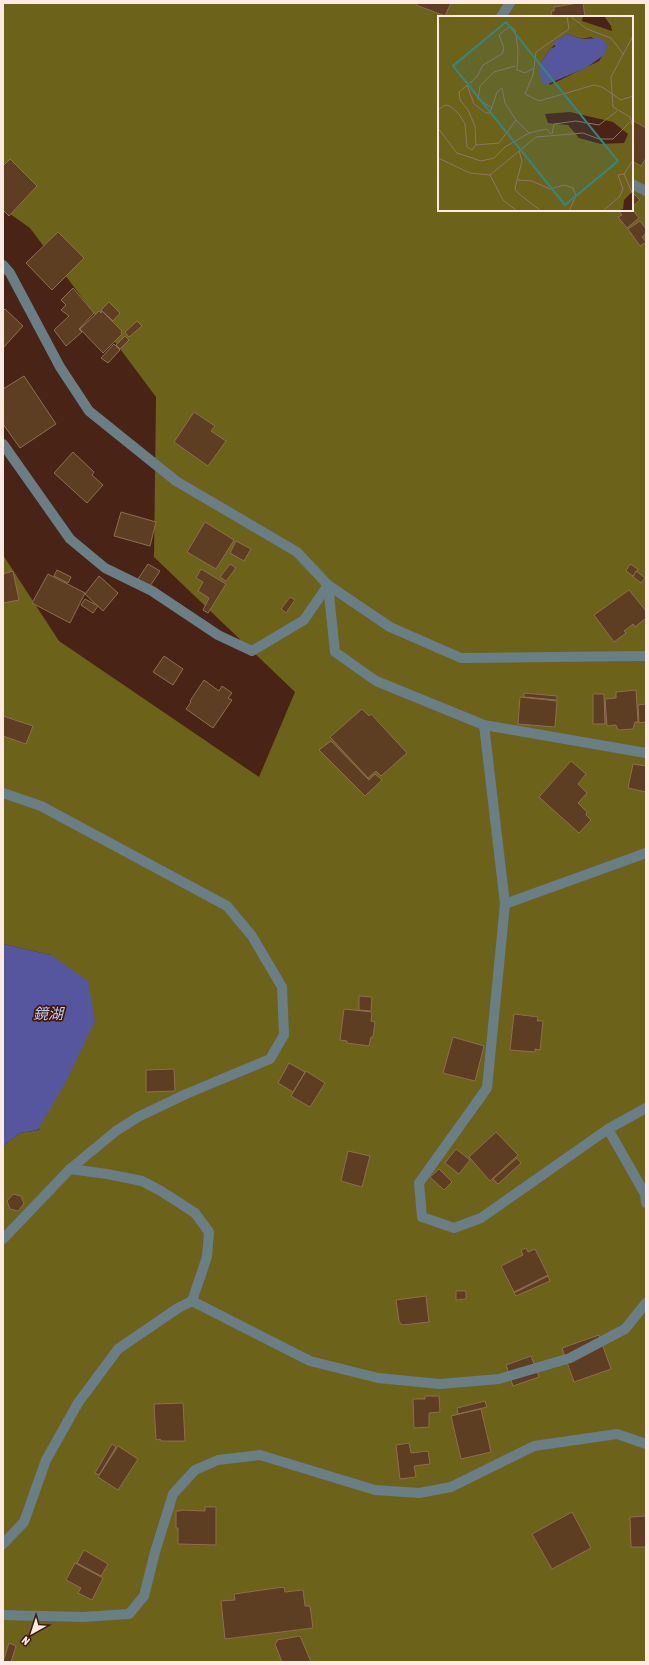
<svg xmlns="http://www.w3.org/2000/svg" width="649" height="1665" font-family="'Asap Condensed','Noto Sans JP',sans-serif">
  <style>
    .forest { fill: #6d621a; fill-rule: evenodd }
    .water { fill: #56569e }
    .building { fill: #5d3e22; stroke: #8f6d51 }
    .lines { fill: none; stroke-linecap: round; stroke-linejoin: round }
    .minor { stroke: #697e85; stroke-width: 10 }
    .labels { text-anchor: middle; stroke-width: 3.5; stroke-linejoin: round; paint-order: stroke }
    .water-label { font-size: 15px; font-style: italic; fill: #c4c8f1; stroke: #3d190c }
    .inset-road { fill: none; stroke: #917368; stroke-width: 1 }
    .view { fill: #338780; fill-opacity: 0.15; stroke: #338780; stroke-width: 2 }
    .inset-edge { fill: none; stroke: #feeae3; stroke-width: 2 }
  </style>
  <rect width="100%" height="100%" fill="#482316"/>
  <path class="forest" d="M3,3h643v1659h-643v-516l17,-13 19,-3 12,-175 -48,-11v-389l56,86 200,136 36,-85 -141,-135 2,-160 -126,-169 -27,-19zM439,17h193v193h-193z"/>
  <path class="water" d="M3,944l48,11 37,26 7,40 -28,59 -29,50 -18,3 -17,13z"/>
  <g class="building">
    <path d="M417,3h34l-6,13 -29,-11z"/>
    <path d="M578,3h5l2,14h-33l-1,-6h3v-4z"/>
    <path d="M632,120l14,8v30l-5,8 -9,-5z"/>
    <path d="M10,159l27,27 -28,30 -6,-6v-44z"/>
    <path d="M632,192l8,8 -8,7z"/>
    <path d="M632,209l7,9 -12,10 -9,-11 4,-2 -4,-5h9l1,1z"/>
    <path d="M640,221l6,8v4l-4,4 4,5 -6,4 -12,-17z"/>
    <path d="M58,232l26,26 -32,32 -26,-27z"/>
    <path d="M73,288l21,25 -15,16 3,3 -16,14 -12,-16 15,-14 -8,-6 5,-5 -5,-5z"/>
    <path d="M109,302l11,11 -7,8 -12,-11z"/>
    <path d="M5,309l18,17 -20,22v-37z"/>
    <path d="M99,311l2,2 1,-2 20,20 -1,1 1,2 -19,19 -23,-24z"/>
    <path d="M137,321l5,5 -13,11 -4,-5z"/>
    <path d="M125,336l4,4 -9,9 -4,-4z"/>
    <path d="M114,344l6,6 -12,13 -7,-5z"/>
    <path d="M24,376l32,48 -36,24 -17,-24v-35z"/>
    <path d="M194,412l21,14 -4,5 15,10 -18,25 -34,-24z"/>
    <path d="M73,452l21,20 -2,3 11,10 -16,18 -33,-30z"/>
    <path d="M121,512l35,10 -6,24 -36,-10z"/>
    <path d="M205,522l29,18 -18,29 -29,-17z"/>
    <path d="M236,541l15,8 -7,12 -14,-8z"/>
    <path d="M148,564l12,7 -10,15 -12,-7z"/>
    <path d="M230,564l6,4 -10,13 -6,-4z"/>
    <path d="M630,564l8,5 -5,7 -7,-5z"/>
    <path d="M201,569l25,15 -18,29 -5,-3 6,-12 -11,-7 5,-9 -7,-4z"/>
    <path d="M57,570l14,7 -3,6 -14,-7z"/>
    <path d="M13,571l6,29 -16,3v-29z"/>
    <path d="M636,571l9,7 -4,5 -8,-6z"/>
    <path d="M48,574l37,19 -15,30 -38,-20z"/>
    <path d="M99,576l19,17 -15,18 -18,-17z"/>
    <path d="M629,590l17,21v7l-11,9 -2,-3 -9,7 2,2 -12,9 -20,-27z"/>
    <path d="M290,597l5,3 -9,13 -5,-4z"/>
    <path d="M85,599l13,7 -5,7 -12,-8z"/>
    <path d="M164,656l19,13 -10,16 -20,-13z"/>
    <path d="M204,680l15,11 3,-5 10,7 -4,5 4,2 -19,28 -27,-19 5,-7 -1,-1z"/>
    <path d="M636,690l2,32h-3l-2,7 -15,1 -2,-5 -9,1 -2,-27 11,-1v-6z"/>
    <path d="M524,693l33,3v4l-33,-3z"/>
    <path d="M593,694h11l1,30h-12z"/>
    <path d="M520,697l37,4 -2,26 -37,-3z"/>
    <path d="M646,704v18l-7,1 -1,-18z"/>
    <path d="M362,709l7,7 2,-2 36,39 -26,23 -5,-5 -8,7 -38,-41z"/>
    <path d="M3,716l30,10 -7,18 -23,-8z"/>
    <path d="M331,741l38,39 6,-6 7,6 -17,16 -46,-46z"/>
    <path d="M571,761l15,13 -8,10 9,9 -9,10 9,9 -1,3 5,5 -12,13 -40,-36z"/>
    <path d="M633,764l13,2v26l-18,-4z"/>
    <path d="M359,996l13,1 -1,14 -12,-1z"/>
    <path d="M344,1009l28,3 -1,9 4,1 -2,15h-2l-2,9 -22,-3v-2l-7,-1z"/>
    <path d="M514,1014l24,3 -1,4h6l-3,29 -5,-1v3l-25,-2z"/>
    <path d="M453,1037l31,9 -9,35 -32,-8z"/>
    <path d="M289,1063l16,9 -12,20 -15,-9z"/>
    <path d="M174,1069l1,22 -29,1v-22z"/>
    <path d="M306,1071l19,12 -15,24 -19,-11z"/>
    <path d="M496,1132l22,23 -28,26 -21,-24z"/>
    <path d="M456,1149l14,11 -11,14 -14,-11z"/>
    <path d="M348,1151l22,5 -8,31 -21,-6z"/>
    <path d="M517,1158l4,5 -23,21 -5,-5z"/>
    <path d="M439,1169l13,13 -8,8 -14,-13z"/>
    <path d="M13,1194l8,2 3,8 -6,7 -8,-2 -3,-8z"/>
    <path d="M526,1248l2,4 7,-3 13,26 -34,17 -13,-26 22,-11 -2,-5z"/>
    <path d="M548,1276l2,5 -34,15 -2,-3z"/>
    <path d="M456,1291h10v8l-10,1z"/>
    <path d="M426,1296l3,26 -27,3 -3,-4 -3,-21z"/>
    <path d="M599,1335l12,34 -37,13 -12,-34z"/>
    <path d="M531,1356l8,21 -26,9 -7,-21z"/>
    <path d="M425,1396h14l1,16 -11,1v14l-15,1 -1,-29h12z"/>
    <path d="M485,1401l2,6 -29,7 -1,-6z"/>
    <path d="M183,1403l2,38h-24l-1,-2 -4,1 -2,-36z"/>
    <path d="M481,1409l10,43 -30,7 -10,-43z"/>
    <path d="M409,1443l2,10 17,-2 2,13 -16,2 2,11 -16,2 -4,-34z"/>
    <path d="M112,1444l4,3 -17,28 -4,-2z"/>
    <path d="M118,1446l20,13 -20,31 -20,-13z"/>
    <path d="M205,1507h11v38l-38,-1v-16h-2v-17h4v-1l25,1z"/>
    <path d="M572,1512l19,36 -39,21 -20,-35z"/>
    <path d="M646,1516v31h-15l-1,-30z"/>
    <path d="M84,1550l24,14 -7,12 -24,-13z"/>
    <path d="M75,1563l28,15 -11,22 -14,-7 3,-5 -15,-8z"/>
    <path d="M284,1587l1,5 18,-2 2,16h5l3,22 -88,11 -4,-38 14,-1 -1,-6z"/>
    <path d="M300,1636l11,26h-29l-7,-18 2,-2v-2z"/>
    <path d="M9,1643l7,3 -5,16h-8z"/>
  </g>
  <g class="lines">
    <g class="minor">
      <path d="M501,17l9,-14"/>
      <path d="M632,184l14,7"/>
      <path d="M3,265l7,8 50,94 29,44 87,70 121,71 31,33 62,42 71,31 185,-2"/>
      <path d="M3,444l67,95 35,29 47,23 66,44 34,16 52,-31 24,-35"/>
      <path d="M328,585l7,67 41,29 108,44 162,28"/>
      <path d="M484,725l21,179 -18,184 -68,95 3,34 32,11 27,-10 127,-89 38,-21"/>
      <path d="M3,793l38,13 186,100 25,30 30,51 2,48 -14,24 -84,35 -48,23 -22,14 -46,38 -67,70"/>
      <path d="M505,904l141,-51"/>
      <path d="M608,1129l37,65 1,9"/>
      <path d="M192,1301l118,60 68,17 62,6 59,-5 71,-21 55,-29 21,-26"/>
      <path d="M3,1544l21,-22 22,-62 32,-57 40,-54 60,-41 14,-7 15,-44 2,-25 -14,-19 -34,-22 -19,-10 -35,-7 -37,-5"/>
      <path d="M3,1615l80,2 46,-3 15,-18 11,-44 18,-58 22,-24 23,-10 42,-5 115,35 44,3 32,-6 83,-41 83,-12 29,10"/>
    </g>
  </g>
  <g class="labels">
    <g class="water-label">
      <text x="48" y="1019">鏡湖</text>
    </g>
  </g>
  <g transform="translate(438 16)">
    <rect width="195" height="195" fill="#482316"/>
    <path d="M0,0h145l-1,5 30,10 -1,-5 -7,-10h29v175l-9,9 -1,9 -6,2h-179zM129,18l14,5 10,-2 16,8 -1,5 -7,11 -49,24 -9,-17 1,-7 9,-13zM132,96l43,10 15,12 -4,9 -23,1 -22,-6 -11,-13 -20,-2 -3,-9z" fill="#6d621a" fill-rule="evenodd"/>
    <path d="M129,18l14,5 18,-1 5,2 4,5 -4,10 -18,13 -41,17 -3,-3 -3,-12 3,-9 9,-13 4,-1 -1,-5z" fill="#56569e"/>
    <path class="inset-road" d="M129,0l2,13 -33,23 -3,23 -8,19 14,7 55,-16 8,2 19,13 12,-4M132,0l17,13 24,9 13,17M195,20l-22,41 2,30 17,10 3,10M29,69l7,19 12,9h4l7,-21 5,-4 3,15 11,17 13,13M54,92l-14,-9 2,-13 14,-14 21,-6M0,94l7,-5 5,1 9,8 6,10 2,23 5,3 4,-5 -1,-19 -7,-16 -8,-10 -1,-8 18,-15 6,-12 19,-11 2,-6 -5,-13 11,-9 5,4 3,19 -1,21 8,3 9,-5M0,112l19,25 24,8 13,-3 11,-11 24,-14 18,-4 4,5M114,118l2,-10 22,-3 23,4 18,-14M38,129l23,-2 17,-23M0,142l32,15 20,2 46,-38 47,-4 16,6h14l17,-17M186,158l9,21M52,159l13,25 14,11M79,164l5,-19 -3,-10M103,195l-23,-18 -3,-4 2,-9 15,1 18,8 14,-4 9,3 3,8 -7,15M165,195l17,-15 3,-7 -5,-14 6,-1 9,-14"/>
    <path class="view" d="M68,6l112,139 -53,44 -112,-139z"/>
    <rect width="195" height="195" class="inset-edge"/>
  </g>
  <rect width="649" height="1665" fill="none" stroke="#feeae3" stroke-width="8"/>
  <g transform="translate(32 1633) rotate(219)" stroke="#3d190c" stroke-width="3" paint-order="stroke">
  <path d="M0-3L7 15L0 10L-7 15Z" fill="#feeae3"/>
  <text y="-6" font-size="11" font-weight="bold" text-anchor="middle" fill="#feeae3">N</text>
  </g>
</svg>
